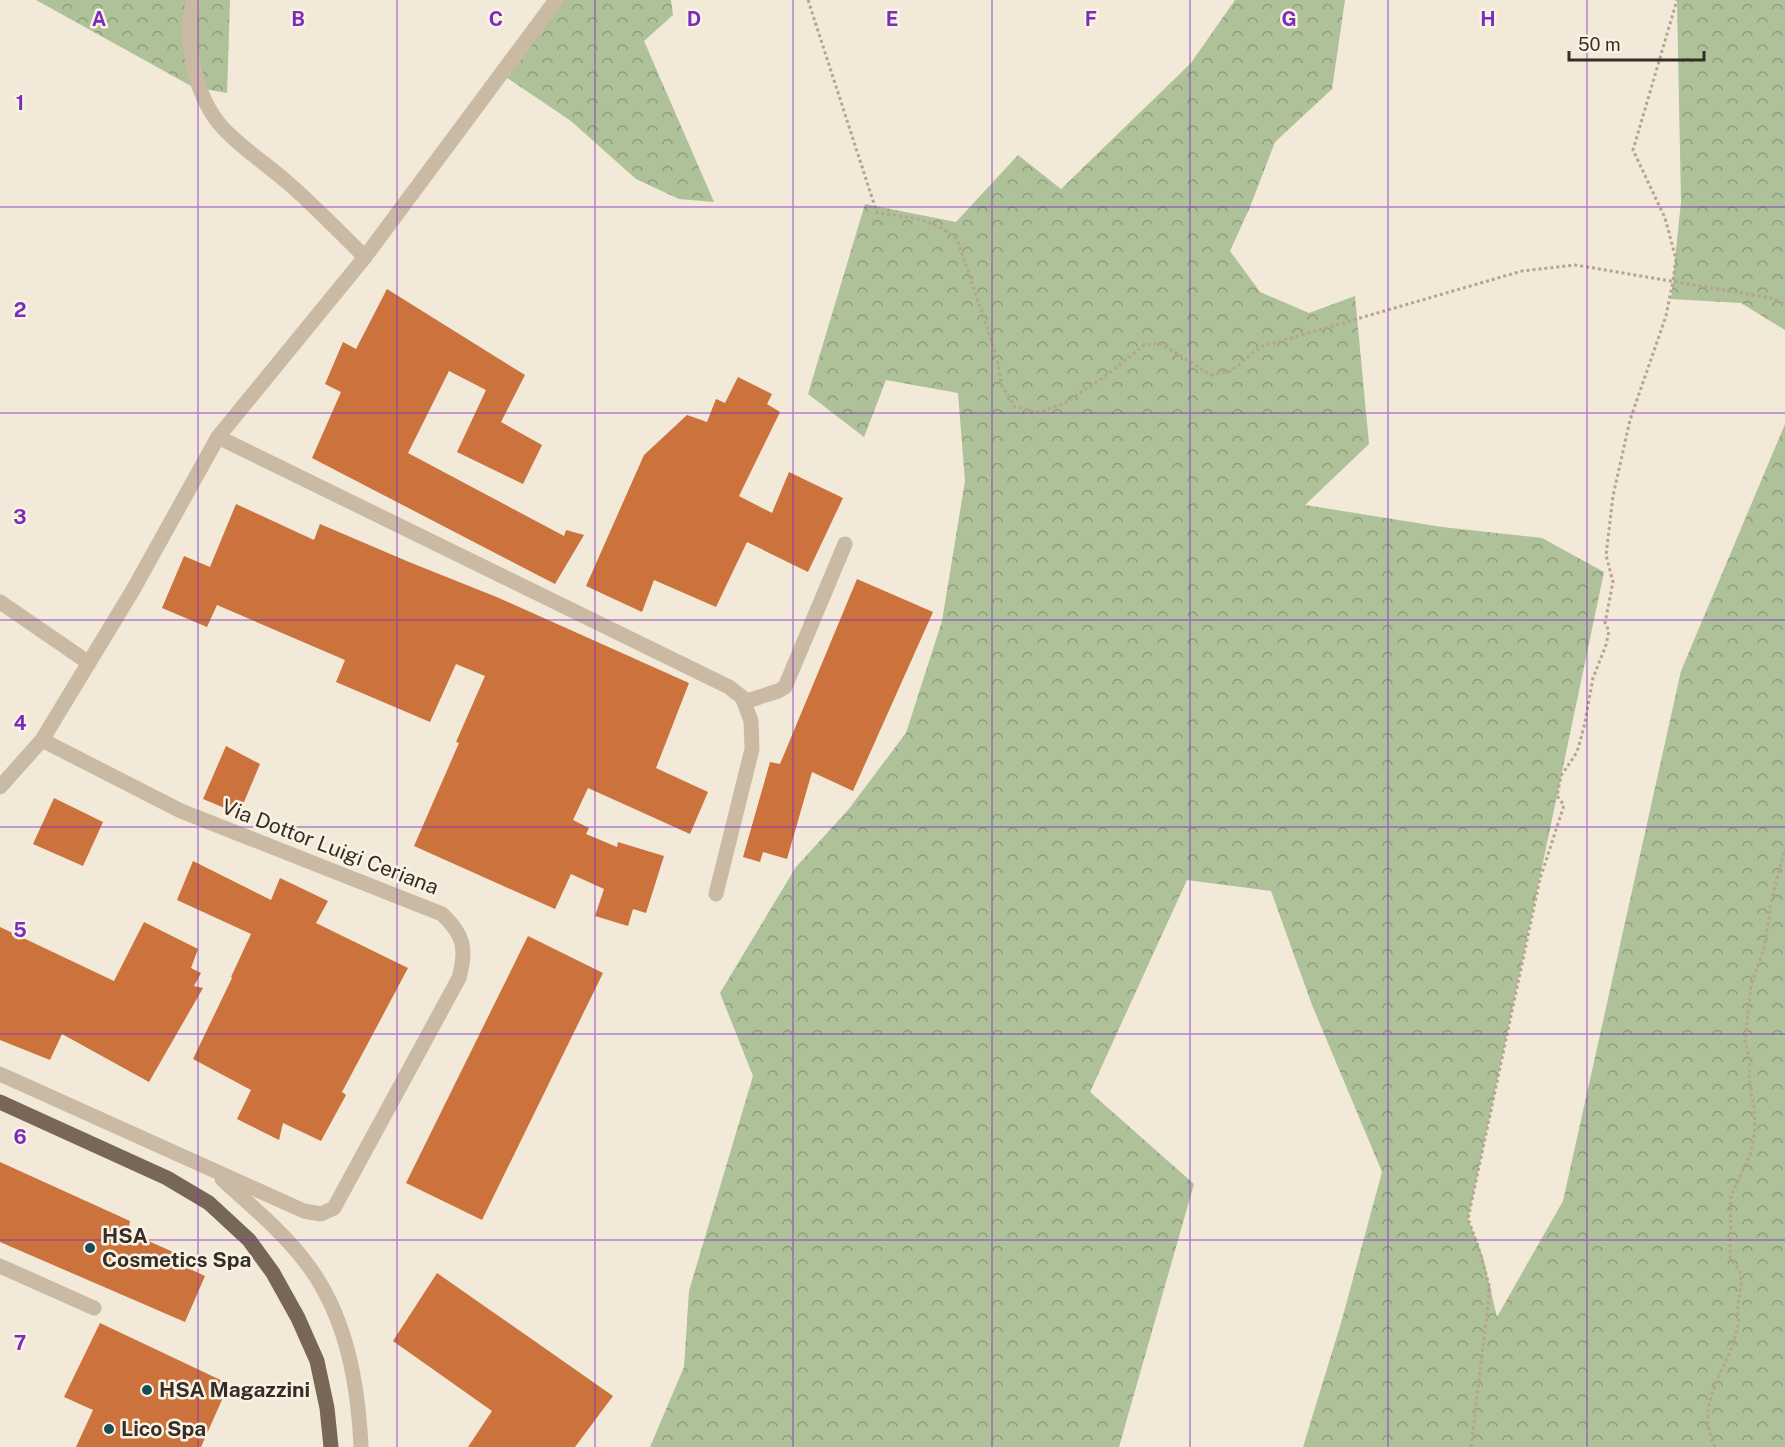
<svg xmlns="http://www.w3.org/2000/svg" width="1785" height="1447" font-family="'Public Sans',sans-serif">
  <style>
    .forest { fill: url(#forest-crowns) }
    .building { fill: #cb723d }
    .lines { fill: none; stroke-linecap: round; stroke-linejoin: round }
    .path { stroke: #b6a48e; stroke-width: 3; stroke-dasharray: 3 3; stroke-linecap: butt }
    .minor { stroke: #cabaa4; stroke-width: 15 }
    .major { stroke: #786656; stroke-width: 15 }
    .grid { fill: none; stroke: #7b2cbf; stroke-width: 1.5; stroke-opacity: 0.55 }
    .poi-dot { fill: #1a4c58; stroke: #faf3e4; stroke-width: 2 }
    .labels { text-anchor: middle; stroke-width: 5; stroke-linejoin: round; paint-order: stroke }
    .street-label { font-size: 21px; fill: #352d26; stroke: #faf3e4 }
    .poi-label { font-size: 21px; font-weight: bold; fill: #352d26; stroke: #faf3e4; text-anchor: start }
    .grid-label { font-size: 20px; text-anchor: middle; font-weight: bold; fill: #7b2cbf; stroke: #faf3e4; stroke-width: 5; stroke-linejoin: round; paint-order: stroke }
  </style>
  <defs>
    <pattern id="forest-crowns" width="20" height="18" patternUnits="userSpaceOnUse" patternTransform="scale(1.5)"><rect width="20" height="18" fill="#aec198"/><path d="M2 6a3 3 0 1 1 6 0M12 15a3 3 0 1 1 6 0" fill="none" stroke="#8e9d7c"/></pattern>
  </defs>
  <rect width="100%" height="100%" fill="#f2e9d8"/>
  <g class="forest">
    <path d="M36,0h194l-3,93 -34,-6z"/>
    <path d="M560,0h111l2,15 -29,26 70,161 -35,-3 -43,-20 -65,-58 -71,-48z"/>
    <path d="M1235,0h110l-13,89 -57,53 -25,65 -20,44 30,41 49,21 46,-17 14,148 -64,61 137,22 100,11 62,34 -136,647 15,38 14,60 66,-116 118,-530 104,-247v1023h-482l38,-124 41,-151 -70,-167 -41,-114 -84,-11 -97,212 104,92 -75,263h-469l34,-80 5,-76 64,-215 -33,-83 76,-126 52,-57 58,-77 36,-112 23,-140 -7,-88 -72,-13 -22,57 -56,-43 57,-190 91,18 62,-67 43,34 130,-126z"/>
    <path d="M1677,0h108v330l-44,-27 -70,-4 10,-97z"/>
  </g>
  <g class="building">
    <path d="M387,289l138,86 -24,47 41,23 -19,39 -66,-32 29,-62 -37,-19 -41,82 156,83 2,-6 18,5 -29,49 -243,-126 29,-66 -16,-8 18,-42 13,7z"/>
    <path d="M738,377l34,17 -5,10 13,8 -41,84 33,17 17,-41 54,26 -35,74 -61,-30 -31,65 -62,-27 -12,32 -56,-26 58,-131 43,-40 20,7 9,-23 9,4z"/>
    <path d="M236,504l78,36 6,-16 89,38 90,36 190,85 -33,85 52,24 -18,42 -102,-46 -15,32 16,8 -3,6 31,13 1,-5 46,14 -18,57 -13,-4 -5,17 -33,-10 9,-27 -33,-15 -16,35 -141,-63 45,-103 -3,-1 29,-66 -29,-12 -26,58 -94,-40 9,-22 -128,-55 -10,22 -45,-19 22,-52 26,11z"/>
    <path d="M857,579l76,33 -80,179 -41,-19 -25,87 -24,-7 -3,10 -17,-5 27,-95 10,2z"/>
    <path d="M226,746l34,18 -21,50 -36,-15z"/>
    <path d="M54,798l49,24 -20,44 -50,-22z"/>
    <path d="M193,861l78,39 9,-22 48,23 -12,22 92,45 -66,124 4,3 -25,46 -38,-18 -4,17 -42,-21 14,-29 -58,-31 39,-81 -1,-1 20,-43 -74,-34z"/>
    <path d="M144,922l54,27 -7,19 10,5 -7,13 9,2 -54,94 -87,-48 -12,26 -50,-20v-113l114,54z"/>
    <path d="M528,936l75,37 -121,247 -76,-37z"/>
    <path d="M0,1162l130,59 -2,11 52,23 -3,8 28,13 -20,46 -185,-80z"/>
    <path d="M437,1273l176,123 -38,51h-107l24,-36 -99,-70z"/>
    <path d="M100,1323l129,61 -28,63h-125l17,-37 -29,-13z"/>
  </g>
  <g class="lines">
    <g class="path">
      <path d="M808,0l69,213c29,3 59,7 80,26l39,115 6,32 13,21 25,5 25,-9 39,-26 40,-32 16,-2 51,32 20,-4 29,-24 262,-76 53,-6 196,33 14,6"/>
      <path d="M1673,280l3,-21 -11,-41 -32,-68 44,-150"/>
      <path d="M1471,1447l19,-159 -12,-42 -10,-27 72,-340 24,-74 -7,-9 4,-20 16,-24 7,-25 9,-49 13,-33 3,-14 -4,-8 8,-41 -7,-27 7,-59 17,-76 36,-104 7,-35"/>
      <path d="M1715,1447c-23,-45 16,-79 23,-123 1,-6 -1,-13 0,-19 2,-21 9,-30 -8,-46l1,-63 19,-41 5,-25 -1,-22 -5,-29 1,-18 -5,-19 6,-57 12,-34 6,-31 1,-14 15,-58"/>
    </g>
    <g class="minor">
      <path d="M193,0c-9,46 2,104 38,136 18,17 39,31 57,47 27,23 51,49 77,74"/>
      <path d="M218,437l511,250 14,11 1,4 7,19 1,28 -36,145"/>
      <path d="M0,602l89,61"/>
      <path d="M744,702l34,-11 7,-4 60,-143"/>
      <path d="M0,787l42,-47 91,-150 85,-153 147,-180 191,-257"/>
      <path d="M0,1074l304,137 17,3 13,-6 125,-230c8,-30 5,-43 -17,-64l-261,-103 -139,-71"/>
      <path d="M222,1179c30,28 64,55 88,89 37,52 48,116 51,179"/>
      <path d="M0,1266l94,42"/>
    </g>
    <path class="major" d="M0,1102l167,76 42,25 40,37 24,33 25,45 19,43 10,47 4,39"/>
  </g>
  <path class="grid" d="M198,0v1447M397,0v1447M595,0v1447M793,0v1447M992,0v1447M1190,0v1447M1388,0v1447M1587,0v1447M0,207h1785M0,413h1785M0,620h1785M0,827h1785M0,1034h1785M0,1240h1785"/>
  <g class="poi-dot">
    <circle cx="90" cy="1248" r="6"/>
    <circle cx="147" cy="1390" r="6"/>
    <circle cx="109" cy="1429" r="6"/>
  </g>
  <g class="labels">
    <g class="street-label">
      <text transform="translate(330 847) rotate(21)" y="7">Via Dottor Luigi Ceriana</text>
    </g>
    <g class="poi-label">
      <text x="102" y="1243">HSA<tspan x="102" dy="24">Cosmetics Spa</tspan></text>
      <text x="159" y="1397">HSA Magazzini</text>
      <text x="121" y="1436">Lico Spa</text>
    </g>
  </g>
  <g class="grid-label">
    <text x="99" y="26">A</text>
    <text x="298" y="26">B</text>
    <text x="496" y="26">C</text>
    <text x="694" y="26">D</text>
    <text x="892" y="26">E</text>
    <text x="1091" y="26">F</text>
    <text x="1289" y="26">G</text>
    <text x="1488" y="26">H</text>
    <text x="20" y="110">1</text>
    <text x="20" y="317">2</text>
    <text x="20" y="524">3</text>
    <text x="20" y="730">4</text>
    <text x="20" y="937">5</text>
    <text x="20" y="1144">6</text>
    <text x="20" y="1350">7</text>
  </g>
  <path d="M1569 51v9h135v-9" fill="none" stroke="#352d26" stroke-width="3"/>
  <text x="1578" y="51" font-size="18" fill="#352d26" stroke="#faf3e4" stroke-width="4.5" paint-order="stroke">50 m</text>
</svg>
